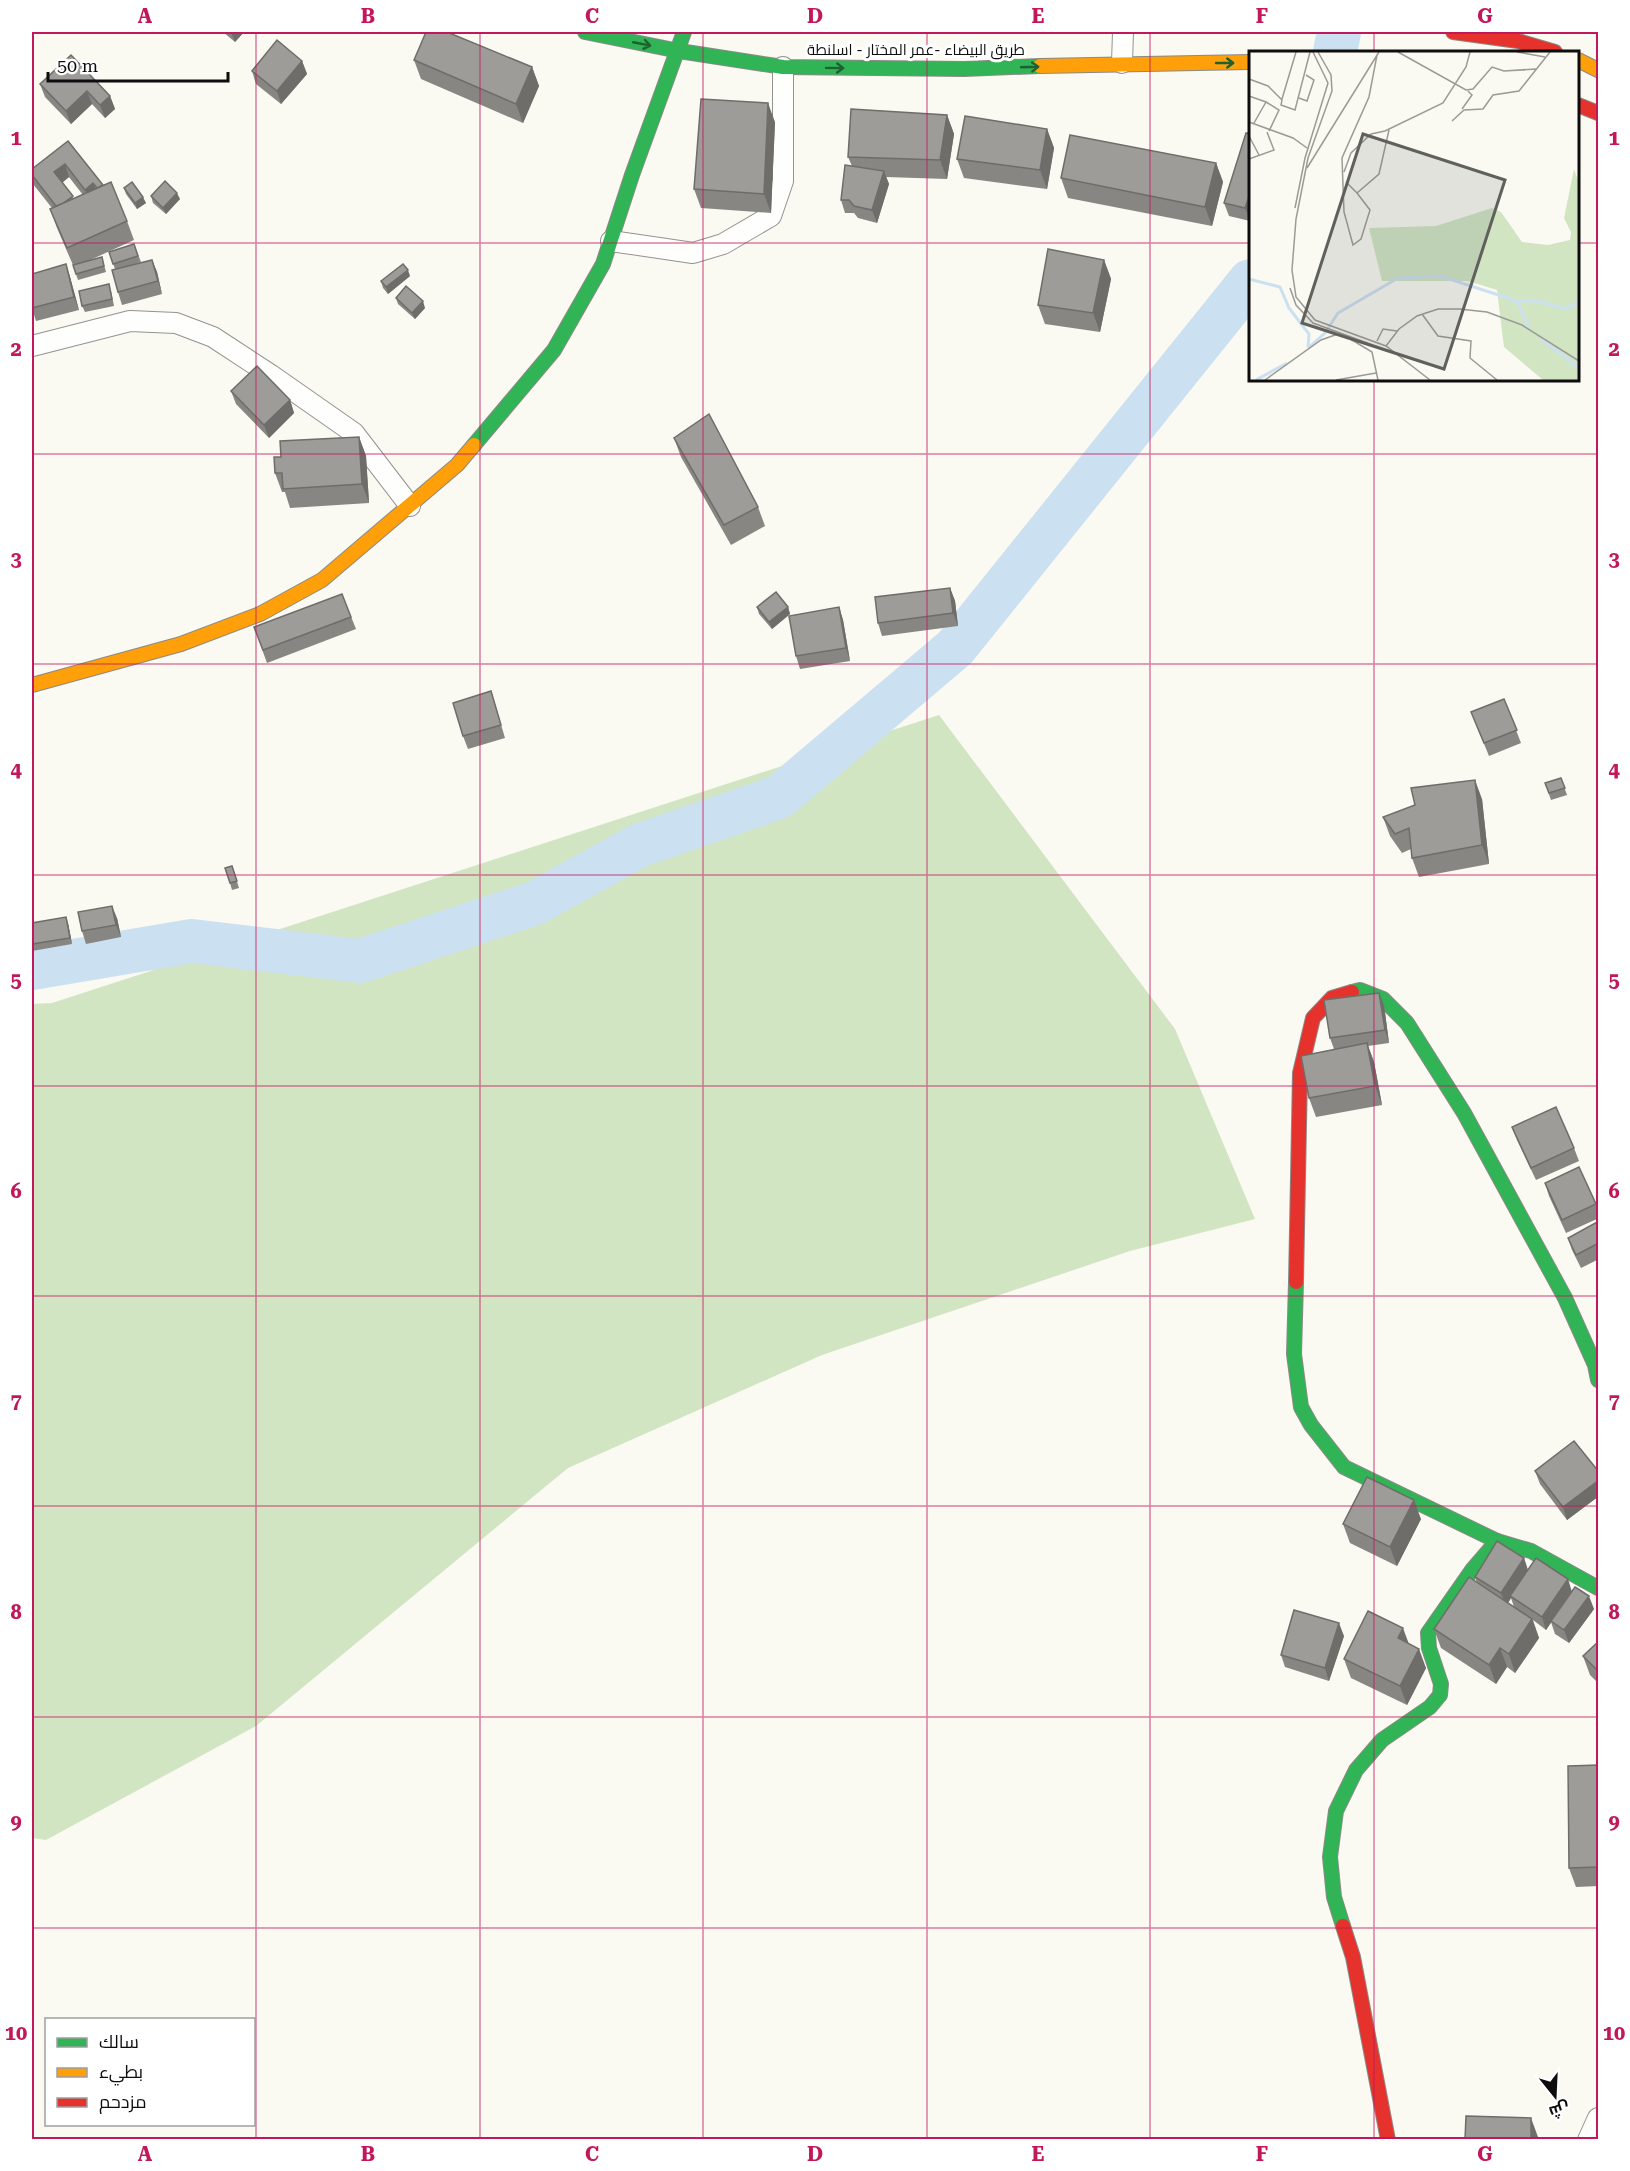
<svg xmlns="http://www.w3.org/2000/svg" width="1630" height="2171" font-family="'Roboto Serif',Cairo,serif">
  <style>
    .forest { fill: #d1e5c3 }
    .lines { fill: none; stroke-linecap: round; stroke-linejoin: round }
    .river { stroke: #cbe0f1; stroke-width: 44 }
    .street-casing { stroke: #949390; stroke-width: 22 }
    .fast-casing { stroke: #8a8a87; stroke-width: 16 }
    .slow-casing { stroke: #8a8a87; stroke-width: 16 }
    .jam-casing { stroke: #8a8a87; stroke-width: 16 }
    .street { stroke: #fefefd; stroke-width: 20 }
    .fast { stroke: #30b455; stroke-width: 14 }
    .slow { stroke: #ff9f0a; stroke-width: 14 }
    .jam { stroke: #e5322d; stroke-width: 14 }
    .wall { fill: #878683; fill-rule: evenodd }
    .shaded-wall { fill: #6e6d6a }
    .building { fill: #9d9c98; stroke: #6e6d6a; stroke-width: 1.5 }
    .oneway { stroke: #1e6031 }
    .grid { fill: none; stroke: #c2185b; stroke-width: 1.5; stroke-opacity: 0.55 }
    .labels { text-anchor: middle; stroke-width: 6; stroke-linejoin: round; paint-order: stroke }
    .street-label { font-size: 15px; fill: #0d0d0d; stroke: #fff }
    .inset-river { fill: none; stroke: #cbe0f1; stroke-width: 3 }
    .inset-road { fill: none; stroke: #9b9b96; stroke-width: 1.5 }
    .view { fill: #60605d; fill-opacity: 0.15; stroke: #60605d; stroke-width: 3 }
    .inset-edge { fill: none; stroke: #0d0d0d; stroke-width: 3 }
    .neatline { fill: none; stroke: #c2185b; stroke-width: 2 }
    .grid-label { font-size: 20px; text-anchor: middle; font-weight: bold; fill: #c2185b }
  </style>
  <rect width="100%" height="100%" fill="#faf9f2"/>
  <path class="forest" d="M939,715l236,314 80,190 -125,32 -308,104 -254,113 -312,258 -210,114 -14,-2v-834l20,-1z"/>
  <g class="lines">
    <g class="river">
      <path d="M1335,52l4,-20"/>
      <path d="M32,968l160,-27 168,20 175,-58 105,-58 139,-48 176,-149 295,-367"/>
    </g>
    <defs>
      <g id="street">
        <path d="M1122,63l1,-31"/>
        <path d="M611,241l82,12 30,-9 48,-28 12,-35v-114"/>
        <path d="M32,346l98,-25 46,2 37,14 58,38 83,58 56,73"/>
        <path d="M1588,2140l10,-22"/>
      </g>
      <g id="fast">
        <path d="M585,32l94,19 104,16 181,2 76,-3"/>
        <path d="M474,445l80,-95 49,-86 29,-89 52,-143"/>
        <path d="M1352,992l8,-2 23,9 24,24 57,90 101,185 30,67 3,15"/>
        <path d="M1296,1282l-2,72 7,53 10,18 33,42 153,74"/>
        <path d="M1343,1926l-9,-29 -4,-40 6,-46 20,-41 26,-30 48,-33 10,-12 1,-11 -12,-36 -1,-15 44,-63 25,-29 34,10 67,37"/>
      </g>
      <g id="slow">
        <path d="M1578,60l20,10"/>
        <path d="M1040,66l210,-4"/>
        <path d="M32,685l149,-41 79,-30 62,-34 135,-115 17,-20"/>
      </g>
      <g id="jam">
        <path d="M1453,32l65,9 37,11"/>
        <path d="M1578,105l20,8"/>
        <path d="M1296,1282l4,-209 13,-55 19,-20 20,-6"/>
        <path d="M1343,1926l10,31 35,183"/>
      </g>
    </defs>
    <use href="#street" class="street-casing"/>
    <use href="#fast" class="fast-casing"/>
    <use href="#slow" class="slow-casing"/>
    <use href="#jam" class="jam-casing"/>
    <use href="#street" class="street"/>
    <use href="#fast" class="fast"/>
    <use href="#slow" class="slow"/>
    <use href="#jam" class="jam"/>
  </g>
  <g class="wall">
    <path d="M223,32h21l-9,10z"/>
    <path d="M414,60l118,7 7,19 -16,37 -102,-44z"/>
    <path d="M302,61l5,13 -26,30 -25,-20 -4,-13z"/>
    <path d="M40,84l70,12 5,13 -10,9 -13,-14 -21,20 -26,-27z"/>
    <path d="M947,115l7,19 -7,45 -61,-2 3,7 -12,39 -19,-5 -4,-5h-9l-4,-13 11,-34 -4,-9z"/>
    <path d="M775,122l-4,91 -70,-5 -7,-19z"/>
    <path d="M1047,129l7,19 -7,41 -83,-11 -7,-19z"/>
    <path d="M1251,133v86l-1,2 -21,-5 -5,-13z"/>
    <path d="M68,141l35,44 24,36 7,19 -46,21 14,-4 4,15 -28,8 -5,-15 -16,-37 -7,-19 2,-1 -19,-24 -1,-5v-10zM69,177l14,18 -9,4 -12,-16z"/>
    <path d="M1216,163l7,19 -11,44 -144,-28 -7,-20z"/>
    <path d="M124,188l22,15 -9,6 -11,-15z"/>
    <path d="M151,196l29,3 -14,15 -13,-11z"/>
    <path d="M134,244l7,18 -7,2 18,-4 5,12 5,22 -40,11 -4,-13 -3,-23 -6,-17z"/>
    <path d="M1104,260l7,19 -11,53 -55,-8 -7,-19z"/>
    <path d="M66,264l4,13 9,33 -43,11 -4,-13z"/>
    <path d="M410,276l-22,18 -5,-6 -2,-7z"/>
    <path d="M111,291l3,15 -29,6 -3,-6z"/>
    <path d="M396,298l29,10 -10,11 -17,-15z"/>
    <path d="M231,391l59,9 4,13 -25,25 -33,-34z"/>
    <path d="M359,437l7,19 3,47 -79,5 -5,-16h-3l-7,-19 6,-16z"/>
    <path d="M674,438l84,69 7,19 -34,19 -50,-88z"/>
    <path d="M950,588l5,13 3,25 -76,10 -4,-13z"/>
    <path d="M342,594l14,35 -89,34 -13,-36z"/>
    <path d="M757,607h31l2,7 -18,15 -13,-15z"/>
    <path d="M839,607l4,13 7,41 -50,8 -4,-13z"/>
    <path d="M491,691l14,47 -37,11 -5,-13z"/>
    <path d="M1504,699l17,44 -32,13 -18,-44z"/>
    <path d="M1561,778l6,17 -16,5 -6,-17z"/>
    <path d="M1482,799l7,65 -70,13 -7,-19 -1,-9 -9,4 -12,-17 -7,-19z"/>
    <path d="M232,866l7,22 -7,2 -2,-7z"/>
    <path d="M117,918l4,19 -35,7 -4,-13z"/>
    <path d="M32,923h36l4,21 -40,7z"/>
    <path d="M1384,1005l5,38 -21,3 6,16 8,43 -66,12 -7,-19 25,-49 -4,-11z"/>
    <path d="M1512,1127l62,21 5,13 -43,19 -19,-40z"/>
    <path d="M1545,1183l51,21 3,8v6l-33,15 -17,-37z"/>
    <path d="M1599,1221v38l-18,9 -9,-18 -4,-12z"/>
    <path d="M1535,1471l64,1v24l-32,24 -27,-36z"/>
    <path d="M1421,1519l-24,47 -47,-23 -7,-19z"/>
    <path d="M1524,1558l4,12 44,21 22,18 -25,34 -14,-9 -4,-12 -5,8 -13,-10 6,18 -24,35 -8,-6 -11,17 -55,-36 -7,-19 43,-46 -2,-6zM1511,1598l3,9 -6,-4z"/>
    <path d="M1344,1636l-15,45 -44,-14 -4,-12z"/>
    <path d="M1599,1641v43l-9,-9 -7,-19z"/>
    <path d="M1409,1644l17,24 -19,37 -56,-27 -7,-19z"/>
    <path d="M1599,1765v121l-23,1 -7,-19z"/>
  </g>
  <g class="shaded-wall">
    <path d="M231,32h13l-9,10z"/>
    <path d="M302,61l5,13 -26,30 -4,-13z"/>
    <path d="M532,67l7,19 -16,37 -7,-19z"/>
    <path d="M87,91l5,13 -21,20 -5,-13z"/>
    <path d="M110,96l5,13 -10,9 -5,-13z"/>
    <path d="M768,103l7,19 -4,91 -7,-19z"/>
    <path d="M947,115l7,19 -7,45 -7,-19z"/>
    <path d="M1047,129l7,19 -7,41 -7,-19z"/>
    <path d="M1216,163l7,19 -11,44 -7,-19z"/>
    <path d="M65,164l4,13 -10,8 -5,-13z"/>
    <path d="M884,171l5,13 -12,39 -5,-13z"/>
    <path d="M93,183l5,13 -8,7 -5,-13z"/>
    <path d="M1251,191v28l-1,2 -5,-13z"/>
    <path d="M177,193l3,6 -14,15 -3,-6z"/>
    <path d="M143,197l3,6 -9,6 -2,-6z"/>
    <path d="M152,260l5,12 5,22 -4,-13z"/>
    <path d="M1104,260l7,19 -11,53 -7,-19z"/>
    <path d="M66,264l4,13 9,33 -5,-13z"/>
    <path d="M408,270l2,6 -22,18 -2,-7z"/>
    <path d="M423,301l2,7 -10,11 -3,-6z"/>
    <path d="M290,400l4,13 -25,25 -5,-13z"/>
    <path d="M359,437l7,19 3,47 -7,-19z"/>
    <path d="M950,588l5,13 3,25 -5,-13z"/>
    <path d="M788,607l2,7 -18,15 -3,-7z"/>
    <path d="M839,607l4,13 7,41 -4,-13z"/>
    <path d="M1475,780l7,19 7,65 -7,-19z"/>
    <path d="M112,906l5,12 4,19 -5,-12z"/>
    <path d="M66,917l2,6 4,21 -2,-6z"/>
    <path d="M1379,993l5,12 5,38 -4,-13z"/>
    <path d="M1367,1043l7,19 8,43 -7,-19z"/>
    <path d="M1599,1480v16l-32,24 -4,-13z"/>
    <path d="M1414,1500l7,19 -24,47 -7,-19z"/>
    <path d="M1524,1558l4,13 -18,25 1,2 -5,8 -5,-13z"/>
    <path d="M1568,1579l4,13 -26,38 -4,-13z"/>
    <path d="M1589,1596l5,13 -25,34 -5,-13z"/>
    <path d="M1532,1619l7,19 -24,35 -6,-19z"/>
    <path d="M1339,1623l5,13 -15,45 -4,-13z"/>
    <path d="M1403,1628l7,19 -12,-9z"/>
    <path d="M1500,1648l7,19 -11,17 -7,-19z"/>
    <path d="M1419,1649l7,19 -19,37 -7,-19z"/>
    <path d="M1531,2118l7,19v2h-7z"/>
  </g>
  <g class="building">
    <path d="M426,32h21l85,35 -16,37 -102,-44z"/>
    <path d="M277,40l25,21 -25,30 -25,-20z"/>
    <path d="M71,55l39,41 -10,9 -13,-14 -21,20 -26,-27z"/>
    <path d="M701,99l67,4 -4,91 -70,-5z"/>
    <path d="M851,109l96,6 -7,45 -92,-3z"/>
    <path d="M965,116l82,13 -7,41 -83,-11z"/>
    <path d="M1246,133h5v58l-6,17 -21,-5z"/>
    <path d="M1070,135l146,28 -11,44 -144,-29z"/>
    <path d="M68,141l35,44 -6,3 -4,-5 -8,7 -20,-26 -11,8 19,24 -11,8 -6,2 -24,-31v-6z"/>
    <path d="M845,165l39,6 -12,39 -18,-4 -5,-6h-8z"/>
    <path d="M165,181l12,12 -14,15 -12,-12z"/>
    <path d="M111,182l16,39 -60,27 -17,-39z"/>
    <path d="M132,182l11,15 -8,6 -11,-15z"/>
    <path d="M134,244l4,12 -25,8 -4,-12z"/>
    <path d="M1048,249l56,11 -11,53 -55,-8z"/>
    <path d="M102,257l2,9 -28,8 -3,-9z"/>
    <path d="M152,260l6,21 -40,11 -6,-22z"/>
    <path d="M66,264l8,33 -42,11v-34z"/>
    <path d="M403,264l5,6 -22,17 -5,-6z"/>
    <path d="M109,284l3,15 -30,7 -3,-15z"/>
    <path d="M406,286l17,15 -11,12 -16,-15z"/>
    <path d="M257,366l33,34 -26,25 -33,-34z"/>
    <path d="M709,414l49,93 -34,18 -50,-87z"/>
    <path d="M359,437l3,47 -79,5 -1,-16h-7l-1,-16h7l-1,-16z"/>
    <path d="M950,588l3,25 -75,10 -3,-26z"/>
    <path d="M776,592l12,15 -19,15 -12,-15z"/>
    <path d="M342,594l9,23 -88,33 -9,-23z"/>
    <path d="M839,607l7,41 -50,8 -7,-40z"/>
    <path d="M491,691l10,34 -38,11 -10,-33z"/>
    <path d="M1504,699l13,31 -33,13 -13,-31z"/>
    <path d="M1561,778l4,10 -16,5 -4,-10z"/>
    <path d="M1475,780l7,65 -70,13 -3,-30 -14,6 -12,-17 32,-12 -4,-17z"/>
    <path d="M232,866l5,15 -7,2 -5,-15z"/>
    <path d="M112,906l4,19 -34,6 -4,-19z"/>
    <path d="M66,917l4,21 -38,6v-21z"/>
    <path d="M1379,993l6,37 -55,8 -6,-38z"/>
    <path d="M1367,1043l8,43 -66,12 -8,-42z"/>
    <path d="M1556,1107l18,41 -43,20 -19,-41z"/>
    <path d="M1579,1167l17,37 -34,16 -17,-37z"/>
    <path d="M1599,1221v22l-23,12 -8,-17z"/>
    <path d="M1574,1441l25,31v8l-36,27 -28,-36z"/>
    <path d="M1367,1477l47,23 -24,47 -47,-23z"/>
    <path d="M1497,1541l27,17 -23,35 -26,-16z"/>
    <path d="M1536,1558l32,21 -26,38 -32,-21z"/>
    <path d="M1469,1577l63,42 -23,35 -9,-6 -11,17 -55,-36z"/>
    <path d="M1575,1587l14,9 -25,34 -13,-9z"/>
    <path d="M1294,1610l45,13 -14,45 -44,-13z"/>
    <path d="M1368,1611l35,17 -5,10 21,11 -19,37 -56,-27z"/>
    <path d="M1599,1641v31l-16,-16z"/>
    <path d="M1599,1765v102l-30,1 -1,-102z"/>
    <path d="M1466,2116l65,2v21h-66z"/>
  </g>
  <defs><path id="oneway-shaft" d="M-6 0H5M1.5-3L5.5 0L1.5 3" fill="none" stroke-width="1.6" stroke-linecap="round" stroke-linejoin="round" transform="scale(1.5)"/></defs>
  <g class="oneway">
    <use href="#oneway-shaft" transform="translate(642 44) rotate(11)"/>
    <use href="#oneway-shaft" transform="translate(1225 63)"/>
    <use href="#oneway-shaft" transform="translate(1030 67) rotate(-2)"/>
    <use href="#oneway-shaft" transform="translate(835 68) rotate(1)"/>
  </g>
  <path class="grid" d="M256,32v2108M480,32v2108M703,32v2108M927,32v2108M1150,32v2108M1374,32v20M32,243h1218M1578,243h20M1374,380v1760M32,454h1566M32,664h1566M32,875h1566M32,1086h1566M32,1296h1566M32,1506h1566M32,1717h1566M32,1928h1566"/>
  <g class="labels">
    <g class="street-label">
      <text x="916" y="55">طريق البيضاء -عمر المختار - اسلنطة</text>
    </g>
  </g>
  <g transform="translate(1249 51)">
    <rect width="330" height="330" fill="#faf9f2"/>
    <path d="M325,118l5,14v197h-36l-39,-33 -7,-57 -29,-9h-86l-13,-53 67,-2 56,-18 9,4 21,30 26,3 22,-5 1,-8 -7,-14z" fill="#d1e5c3"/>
    <path class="inset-river" d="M0,228l31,8 9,21 20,26 -1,13M268,250l12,27M290,286l40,31M59,297l17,-15 13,-20 60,-35 42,-2 77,25h21l27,8 14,-7M7,329l31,-17"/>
    <path class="inset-road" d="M69,1l13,23 1,16 -24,67 -12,61 -4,51 4,27 19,23 71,26 44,34M149,1l68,38 7,-1 19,-22 12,4 32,-2M268,1l28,5M0,28l19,7 14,14 -1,5 14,5 15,-58M0,45l17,6 -12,21M50,47l8,3 7,-21 -8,-5M33,48l14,-47M17,51l13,8 -10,21M213,58l10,-14 -4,-4M203,70l12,-11 19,-1 10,-14 26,-4 31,-39M0,71l44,16 14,10M0,85l10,19M0,108l25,-9 -7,-18M58,117l72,-116M95,121l7,-19 20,-19 14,-3 58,-28 23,-36 4,-15M97,131l11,11 22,-19 10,-44M108,142l13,17 -9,29 -8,6 -9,-33 -2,-54 27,-61 8,-42M46,157l10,-50 23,-75 -15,-31M41,237l6,17 17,18 76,28M173,263l16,22 33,5 -1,17 27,22M98,286l25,15 6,28M128,290l6,-12 14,2M137,295l13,-17 18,-13 21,-7h21l28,3 35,13 57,36M16,329l56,-40 17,-6M87,329l40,-7"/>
    <path class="view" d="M114,83l142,46 -61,189 -142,-46z"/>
    <rect width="330" height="330" class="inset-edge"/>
  </g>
  <rect width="1630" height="2171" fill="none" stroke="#ffffff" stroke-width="66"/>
  <rect x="45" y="2018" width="210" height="108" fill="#ffffff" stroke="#9e9e9e" stroke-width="1.5"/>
  <rect x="57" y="2038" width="30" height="9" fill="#30b455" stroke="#9e9e9e" stroke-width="1.5"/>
  <text x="99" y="2048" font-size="18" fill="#0d0d0d">سالك</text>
  <rect x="57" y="2068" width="30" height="9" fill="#ff9f0a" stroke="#9e9e9e" stroke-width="1.5"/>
  <text x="99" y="2078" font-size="18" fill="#0d0d0d">بطيء</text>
  <rect x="57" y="2098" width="30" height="9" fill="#e5322d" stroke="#9e9e9e" stroke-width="1.5"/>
  <text x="99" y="2108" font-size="18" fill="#0d0d0d">مزدحم</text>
  <g transform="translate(1555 2096) rotate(162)" stroke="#ffffff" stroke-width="4.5" paint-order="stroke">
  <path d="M0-4.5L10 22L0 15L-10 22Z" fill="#0d0d0d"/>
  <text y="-9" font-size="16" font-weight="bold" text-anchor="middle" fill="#0d0d0d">ش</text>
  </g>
  <path d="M48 72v9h180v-9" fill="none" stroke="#0d0d0d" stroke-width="3"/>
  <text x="57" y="72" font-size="18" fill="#0d0d0d" stroke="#ffffff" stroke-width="4.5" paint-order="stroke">50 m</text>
  <rect x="33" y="33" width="1564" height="2105" class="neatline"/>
  <g class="grid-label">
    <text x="145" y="23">A</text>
    <text x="368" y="23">B</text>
    <text x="592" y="23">C</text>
    <text x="815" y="23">D</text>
    <text x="1038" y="23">E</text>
    <text x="1262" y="23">F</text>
    <text x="1485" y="23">G</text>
    <text x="16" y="145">1</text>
    <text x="1614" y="145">1</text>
    <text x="16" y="356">2</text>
    <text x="1614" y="356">2</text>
    <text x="16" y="566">3</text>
    <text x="1614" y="566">3</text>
    <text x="16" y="777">4</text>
    <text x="1614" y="777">4</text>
    <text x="16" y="987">5</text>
    <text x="1614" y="987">5</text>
    <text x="16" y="1198">6</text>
    <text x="1614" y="1198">6</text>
    <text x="16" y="1408">7</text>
    <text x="1614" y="1408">7</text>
    <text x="16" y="1619">8</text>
    <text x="1614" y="1619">8</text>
    <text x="16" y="1829">9</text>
    <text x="1614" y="1829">9</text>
    <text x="16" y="2040">10</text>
    <text x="1614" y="2040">10</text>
    <text x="145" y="2161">A</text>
    <text x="368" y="2161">B</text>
    <text x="592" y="2161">C</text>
    <text x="815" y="2161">D</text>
    <text x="1038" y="2161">E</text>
    <text x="1262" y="2161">F</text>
    <text x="1485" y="2161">G</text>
  </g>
</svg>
